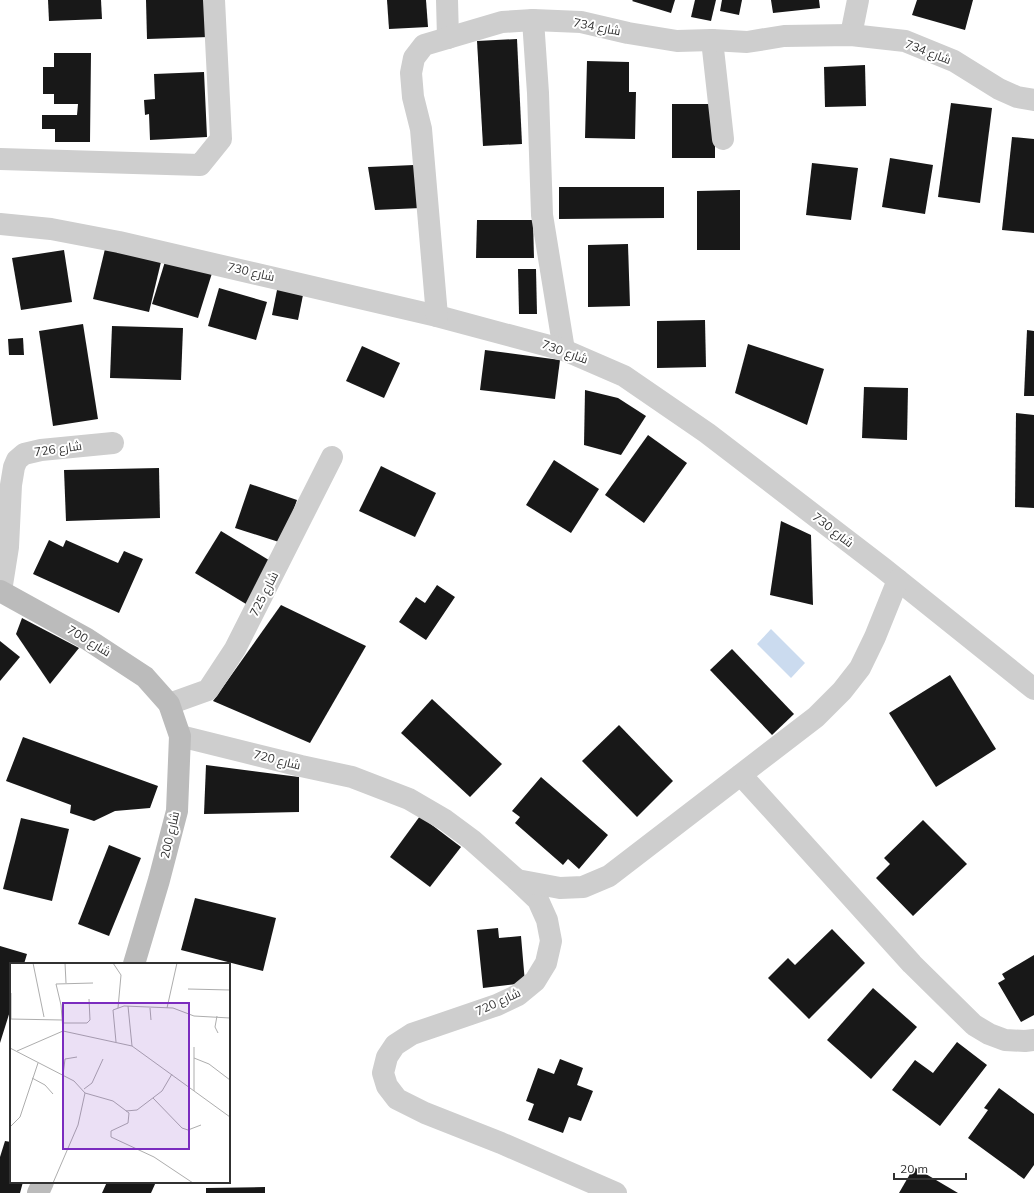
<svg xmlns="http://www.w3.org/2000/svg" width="1034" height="1193" font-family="Mulish,Cairo,sans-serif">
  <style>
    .water { fill: #cbdbef }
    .building { fill: #181818 }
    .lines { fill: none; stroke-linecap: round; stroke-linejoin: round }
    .street { stroke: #cecece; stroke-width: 22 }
    .secondary { stroke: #bbb; stroke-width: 22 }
    .labels { text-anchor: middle; stroke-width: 4; stroke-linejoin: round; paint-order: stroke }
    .street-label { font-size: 12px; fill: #313131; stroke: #fff }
    .inset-road { fill: none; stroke: #adadad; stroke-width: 1 }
    .view { fill: #7b2cbf; fill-opacity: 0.15; stroke: #7b2cbf; stroke-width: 2 }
    .inset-edge { fill: none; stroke: #313131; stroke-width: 2 }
  </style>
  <rect width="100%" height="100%" fill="#fff"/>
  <path class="water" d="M771,629l34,34 -14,15 -34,-34z"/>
  <g class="building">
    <path d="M48,0h53l1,19 -53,2z"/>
    <path d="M146,0h61l2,37 -62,2z"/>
    <path d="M387,0h39l2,27 -39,2z"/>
    <path d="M633,0h42l-4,13 -39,-12z"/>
    <path d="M695,0h21l-5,21 -20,-4z"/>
    <path d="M722,0h20l-3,15 -19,-4z"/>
    <path d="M771,0h48l1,8 -47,5z"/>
    <path d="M917,0h56l-8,30 -53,-15z"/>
    <path d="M517,39l5,105 -39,2 -6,-105z"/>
    <path d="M54,53h37l-1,89h-35v-13h-13v-14h35l1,-11h-24v-10h-11v-27h11z"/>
    <path d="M587,61l42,1v30h7l-1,47 -50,-1z"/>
    <path d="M865,65l1,41 -41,1 -1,-40z"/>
    <path d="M204,72l3,65 -57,3 -1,-26 -4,1 -1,-15 11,-1 -1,-25z"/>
    <path d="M951,103l41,5 -12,95 -42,-6z"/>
    <rect x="672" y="104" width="43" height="54"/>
    <path d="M1012,137l22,2v94l-32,-3z"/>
    <path d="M890,158l43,7 -8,49 -43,-7z"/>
    <path d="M812,163l46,5 -7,52 -45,-5z"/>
    <path d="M414,165l7,43 -46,2 -7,-43z"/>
    <path d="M559,187h105v31l-105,1z"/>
    <path d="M740,190v60h-43v-59z"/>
    <path d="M477,220h56l1,38h-58z"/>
    <path d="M628,244l2,62 -42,1v-62z"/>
    <path d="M105,249l56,13 -12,50 -56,-13z"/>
    <path d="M64,250l8,52 -51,8 -9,-52z"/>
    <path d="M167,255l46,15 -15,48 -46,-14z"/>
    <path d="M518,269h18l1,45h-18z"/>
    <path d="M278,285l26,5 -6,30 -26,-5z"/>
    <path d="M219,288l48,14 -11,38 -48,-14z"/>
    <path d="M705,320l1,47 -49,1v-47z"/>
    <path d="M83,324l15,95 -45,7 -14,-95z"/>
    <path d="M112,326l71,2 -2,52 -71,-2z"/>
    <path d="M1027,330l7,1v65h-10z"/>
    <path d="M23,338l1,17h-15l-1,-16z"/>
    <path d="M748,344l76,25 -17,56 -72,-32z"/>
    <path d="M362,346l38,17 -16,35 -38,-17z"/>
    <path d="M485,350l75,10 -5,39 -75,-9z"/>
    <path d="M864,387l44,1 -1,52 -45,-2z"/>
    <path d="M585,390l33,8 28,18 -25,39 -37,-10z"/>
    <path d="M1016,413l18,2v93l-19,-1z"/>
    <path d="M648,435l39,28 -43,60 -39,-28z"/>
    <path d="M554,460l45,29 -28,44 -45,-28z"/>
    <path d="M381,466l55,27 -21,44 -56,-26z"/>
    <path d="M159,468l1,50 -94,3 -2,-51z"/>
    <path d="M250,484l47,16 -15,43 -47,-15z"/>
    <path d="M781,521l30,14 2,70 -43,-10z"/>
    <path d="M221,531l51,31 -26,42 -51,-31z"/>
    <path d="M49,540l14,7 3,-7 52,23 6,-12 19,8 -24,54 -86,-39z"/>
    <path d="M437,585l18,12 -29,43 -27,-18 17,-25 9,6z"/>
    <path d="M281,605l85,41 -56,97 -97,-42z"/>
    <path d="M22,618l57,30 -29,36 -34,-50z"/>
    <path d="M0,641l20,16 -20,24z"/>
    <path d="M732,649l62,65 -22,21 -62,-65z"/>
    <path d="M950,675l46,74 -60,38 -47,-74z"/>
    <path d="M432,699l70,65 -32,33 -69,-64z"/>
    <path d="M619,725l54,56 -36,36 -55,-56z"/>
    <path d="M23,737l135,49 -8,22 -35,3 -21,10 -24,-8 1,-8 -65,-24z"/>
    <path d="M206,765l93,12v35l-95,2z"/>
    <path d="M541,777l67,58 -29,34 -11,-10 -5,6 -48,-42 5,-6 -8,-6z"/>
    <path d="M420,816l41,31 -31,40 -40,-30z"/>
    <path d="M21,818l48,11 -17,72 -49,-12z"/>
    <path d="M923,820l44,44 -54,52 -37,-38 14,-14 -6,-6z"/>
    <path d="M109,845l32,13 -32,78 -31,-12z"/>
    <path d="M195,898l81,20 -13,53 -82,-21z"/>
    <path d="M498,928l1,10 22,-2 4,47 -42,5 -6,-58z"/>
    <path d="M832,929l33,34 -56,56 -41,-41 20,-20 7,7z"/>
    <path d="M0,946l27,8 -3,10h-13v44l-11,35z"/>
    <path d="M1034,955v60l-13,7 -23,-39 7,-4 -3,-5z"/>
    <path d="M873,988l44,39 -46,52 -44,-39z"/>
    <path d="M957,1042l30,23 -47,61 -48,-36 23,-30 18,13z"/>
    <path d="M560,1059l23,9 -6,17 16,6 -12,30 -12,-4 -6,16 -35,-13 6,-16 -8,-3 12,-33 16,6z"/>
    <path d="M999,1088l35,26v51l-10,14 -56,-41 20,-28 -4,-2z"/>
    <path d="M5,1141l6,1v40h12l-3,11h-20v-36z"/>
    <path d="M914,1167l44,26h-59z"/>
    <path d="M107,1182h49l-5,11h-49z"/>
    <path d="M265,1187v6h-59v-5z"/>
  </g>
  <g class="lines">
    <g class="street">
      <path d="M447,0l1,38"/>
      <path d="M533,20l5,73 4,122 22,135"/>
      <path d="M851,35l7,-35"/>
      <path d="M712,40l11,99"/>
      <path d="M0,159l200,6 21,-26 -7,-139"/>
      <path d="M0,224l51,5 68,13 318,74 127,34 60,26 83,57 176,135 151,121"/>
      <path d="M437,316l-16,-187 -8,-32 -2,-24 3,-15 10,-13 78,-23 31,-2 48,2 47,11 49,8 35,-1 35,2 37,-6 67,-1 54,6 49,20 45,28 18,8 17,3"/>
      <path d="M1,591l7,-44 3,-62 3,-18 3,-7 7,-6 17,-4 72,-7"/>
      <path d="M169,704l39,-14 27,-41 97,-192"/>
      <path d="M180,736l121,30 51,11 57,22 36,21 27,20 45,40 21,20 9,20 4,21 -5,22 -11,18 -17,14 -21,10 -85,29 -17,11 -8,12 -4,16 4,13 10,13 28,14 76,30 115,50"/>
      <path d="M741,775l171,189 62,61 15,9 16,6 20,1 9,-1"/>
      <path d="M517,880l43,8 23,-1 26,-11 207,-159 26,-26 18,-23 15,-31 23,-57"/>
    </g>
    <g class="secondary">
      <path d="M0,591l87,48 58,38 24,27 11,32 -3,75 -18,69 -25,84"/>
      <path d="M38,1193l5,-11"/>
    </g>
  </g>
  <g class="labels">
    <g class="street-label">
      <text transform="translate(597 27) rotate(11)" y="4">شارع 734</text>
      <text transform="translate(928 52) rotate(21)" y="4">شارع 734</text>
      <text transform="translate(251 272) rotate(13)" y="4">شارع 730</text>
      <text transform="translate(565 352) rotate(20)" y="4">شارع 730</text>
      <text transform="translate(58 449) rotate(-8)" y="4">شارع 726</text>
      <text transform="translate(833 530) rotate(38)" y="4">شارع 730</text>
      <text transform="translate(264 594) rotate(-63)" y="4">شارع 725</text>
      <text transform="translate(89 641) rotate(31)" y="4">شارع 700</text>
      <text transform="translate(277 760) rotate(14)" y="4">شارع 720</text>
      <text transform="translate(170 835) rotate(-77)" y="4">شارع 200</text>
      <text transform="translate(498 1002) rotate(-25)" y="4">شارع 720</text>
    </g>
  </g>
  <g transform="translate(10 963)">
    <rect width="220" height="220" fill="#fff"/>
    <path class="inset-road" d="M23,0l11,54M55,0l1,20M103,0l8,12 -3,33M178,26l42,1M118,43l4,40M140,45l1,12M157,45l10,-45M207,53l-2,11 3,6M0,56l52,1M1,56v-26M52,60h25l3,-3 -1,-21M53,68l-2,-26 -5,-21 37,-1M106,79l-3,-32 11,-4 49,2 21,8 36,2M0,85l64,33 11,12 -7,32 -25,58M7,88l46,-20 69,15 98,71M184,95l15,6 21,16M53,112l2,-16 12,-2M22,115l13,7 8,9M74,126l8,-6 11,-24M184,128v-44M75,130l28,8 16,12 -1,10 -17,8v6l43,20 39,26M143,135l29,30 6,2 13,-5M116,148l11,-1 25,-19 10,-17M0,164l10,-10 18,-54M87,220h31"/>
    <path class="view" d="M53,40h126v146h-126z"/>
    <rect width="220" height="220" class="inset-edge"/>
  </g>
  <path d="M894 1173v6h72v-6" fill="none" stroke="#313131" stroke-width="2"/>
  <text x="900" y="1173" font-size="12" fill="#313131" stroke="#ffffff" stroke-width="3" paint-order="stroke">20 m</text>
</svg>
